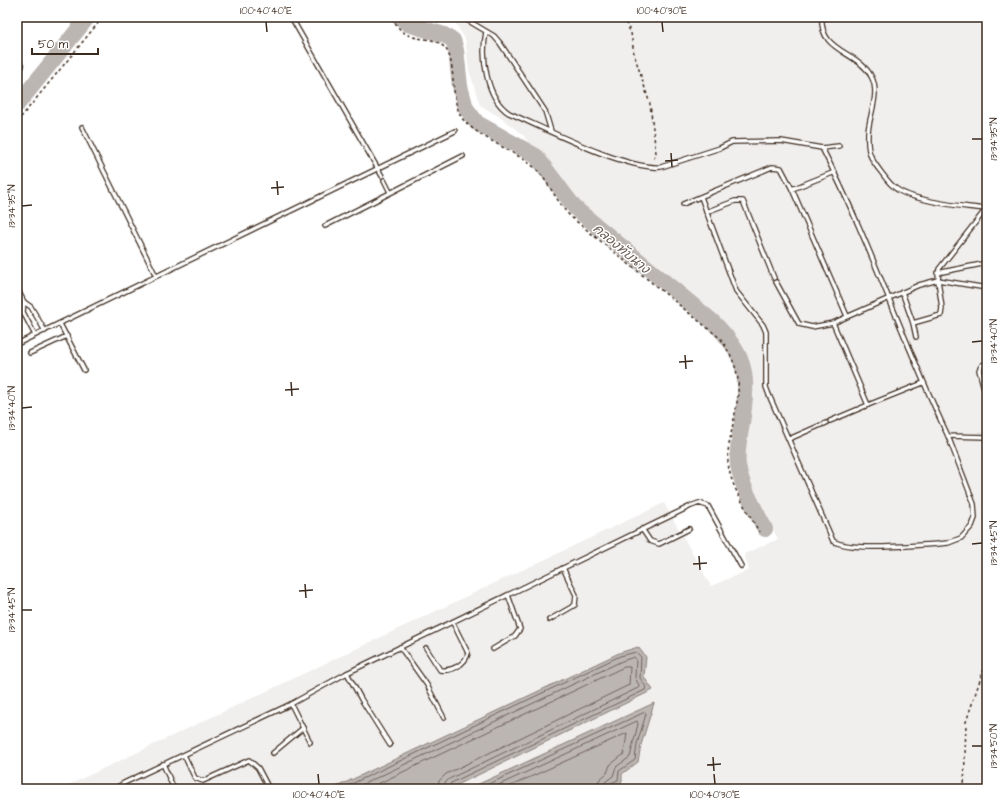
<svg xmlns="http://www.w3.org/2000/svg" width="1004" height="806" font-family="'Architects Daughter','Playpen Sans Thai',sans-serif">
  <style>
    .built { fill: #f1efee }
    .water { fill: #bcb6b3; stroke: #887e77 }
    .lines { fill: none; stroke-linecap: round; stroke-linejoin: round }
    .shore { stroke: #6f625a; stroke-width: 1 }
    .river { stroke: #bcb6b3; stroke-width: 16 }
    .service-casing { stroke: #3b2a1e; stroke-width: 6 }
    .path { stroke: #3b2a1e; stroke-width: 1.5; stroke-dasharray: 3 3; stroke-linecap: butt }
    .service { stroke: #fff; stroke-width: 3.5 }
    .ticks { fill: none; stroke: #3b2a1e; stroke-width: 1.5 }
    .labels { text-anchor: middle; stroke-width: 3; stroke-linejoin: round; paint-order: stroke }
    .water-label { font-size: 13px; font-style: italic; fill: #685b52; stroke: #fff }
    .neatline { fill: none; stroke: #3b2a1e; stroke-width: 1.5 }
    .ticks-label { font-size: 10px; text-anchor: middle; fill: #3b2a1e }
  </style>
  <rect width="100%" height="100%" fill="#fff"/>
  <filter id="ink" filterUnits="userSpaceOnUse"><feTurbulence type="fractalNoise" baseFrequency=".025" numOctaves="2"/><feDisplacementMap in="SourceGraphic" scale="8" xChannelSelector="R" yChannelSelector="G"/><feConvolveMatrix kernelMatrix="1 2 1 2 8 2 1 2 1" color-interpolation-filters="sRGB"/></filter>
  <g filter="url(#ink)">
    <path class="built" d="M445,17h542v772h-927l604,-286 47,83 38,-16 -5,-16 34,-15 -32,-60 -3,-14 5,-89 -4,-20 -94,-93 -84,-69 -43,-59 -25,-19 -18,-11 -11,-35 -4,-31 -9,-15z"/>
    <g class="water">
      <path d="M638,647l8,10 -2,20 9,13 -204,99h-117l287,-136z"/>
      <path d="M654,703l-13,42 -3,17 -16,12v8l-14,7h-140z"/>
    </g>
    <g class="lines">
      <g class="shore">
        <path d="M341,789l279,-133 16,-4 5,5 -1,21 6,9 -1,3 -194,93 -2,6"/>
        <path d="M353,789l269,-128 12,-4 2,2 -1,19 4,7 -1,3 -189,91 -4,4 -1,6"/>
        <path d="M367,789l257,-122h6l-1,18 -183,89 -7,7 -1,8"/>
        <path d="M478,789l167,-77 1,2 -9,30 -2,16 -16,11 -1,9 -9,4 -1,5"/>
        <path d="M490,789l147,-68 1,3 -8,33 -14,10 -3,9 -8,6 -2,7"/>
        <path d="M504,789l123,-56 -3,21 -14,11 -3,8 -8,7 -2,9"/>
      </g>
      <g class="river">
        <path d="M400,17l8,7 36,11 9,5 3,10 4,36 6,22 11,15 59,33 39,52 137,113c35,34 37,54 30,102 -2,14 -6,28 -4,42 4,23 17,44 27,64"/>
        <path d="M17,105l71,-88"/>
      </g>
      <defs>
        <g id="service">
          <path d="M291,17l91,159"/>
          <path d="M462,17l32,19 6,7 45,68 6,20"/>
          <path d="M822,17c-3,35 36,34 49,59 10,17 -2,39 -3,57 -1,19 2,25 13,39 4,5 7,10 12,14 14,15 73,21 94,23"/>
          <path d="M486,32c-5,25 0,66 23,81 35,15 116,57 152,54l59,-19 12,-6 49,-1 41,7 17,-2"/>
          <path d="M17,62h2l3,4 -5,6"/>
          <path d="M82,127l74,149"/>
          <path d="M822,148c48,93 81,194 126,288l39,1"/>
          <path d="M835,172l-43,17 55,127"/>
          <path d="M384,180l6,12"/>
          <path d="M701,197l35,94 27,34 3,7v55l3,8 64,146c19,11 81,4 105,3l10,-1 13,-5 11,-12 3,-8 -1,-14 -26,-68"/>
          <path d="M683,204l89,-37 9,1 11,21"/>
          <path d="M706,212l29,-11h8l31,77"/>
          <path d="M325,226l138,-70"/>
          <path d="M937,273l50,-10"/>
          <path d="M776,282l23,42 13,3 21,-4 35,82 55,-22"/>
          <path d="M17,288l7,14 7,5 14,24"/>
          <path d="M902,292l11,31 3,14"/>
          <path d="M24,302l-1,10 12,23"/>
          <path d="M833,323l86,-38 19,-5 1,-11 47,-60"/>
          <path d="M913,323l28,-8 1,-7 -4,-28 49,8"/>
          <path d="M60,324l24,46"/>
          <path d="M17,344l438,-213"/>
          <path d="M30,353l37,-17"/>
          <path d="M987,364l-5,1 -3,5 8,30"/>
          <path d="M830,421l38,-16"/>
          <path d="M824,424l2,-1"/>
          <path d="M789,439l32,-14"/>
          <path d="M642,529l8,12 9,3 30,-15"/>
          <path d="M549,620l26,-15 1,-10 -13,-27"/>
          <path d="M400,647l27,38 17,33"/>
          <path d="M426,648l14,22c11,2 26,-6 28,-17l-15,-30"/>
          <path d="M493,649l22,-13 5,-7 -12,-34"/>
          <path d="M347,673l14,26 29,46"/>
          <path d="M291,704l19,38"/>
          <path d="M273,753l30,-25"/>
          <path d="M184,755l11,23 8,3 46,-21 9,8 11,21"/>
          <path d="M163,764l11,25"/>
          <path d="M114,789l10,-6 167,-79 56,-31 344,-167 8,-3 9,3 33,60"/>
        </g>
      </defs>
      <use href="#service" class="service-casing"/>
      <g class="path">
        <path d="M392,17c15,32 38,14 53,31 12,13 4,51 17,70 14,19 54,33 73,50 12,11 22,35 36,49l150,122c23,36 19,49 11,90 -2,11 -5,22 -4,33 2,25 20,49 31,70"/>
        <path d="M623,17l8,16 3,21 16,50 6,49 -3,8"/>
        <path d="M17,122l86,-105"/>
        <path d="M964,789l2,-67 21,-63"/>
      </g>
      <use href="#service" class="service"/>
    </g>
  </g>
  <path class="ticks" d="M266,22l1,10M662,22l1,10M972,139h10M671,153l1,14M665,161l13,-1M277,181l1,14M271,188l13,-1M22,206l10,-1M972,342l10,-1M685,355l1,14M679,362l14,-1M291,382l1,14M285,390l14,-1M22,408l10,-1M972,544l10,-1M699,556l1,14M693,564l14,-1M305,584l1,14M299,591l14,-1M22,610h10M972,746h10M713,757l1,14M707,765l14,-1M318,774l1,10M714,774l1,10"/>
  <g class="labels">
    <g class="water-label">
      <text transform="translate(622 248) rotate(40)" y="5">คลองทับนาง</text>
    </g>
  </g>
  <rect width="1004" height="806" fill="none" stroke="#fff" stroke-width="44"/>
  <path d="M32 48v6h66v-6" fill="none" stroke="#3b2a1e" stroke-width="2"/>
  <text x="38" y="48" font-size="12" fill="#3b2a1e" stroke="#ffffff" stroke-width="3" paint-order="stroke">50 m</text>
  <rect x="22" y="22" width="960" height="762" class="neatline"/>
  <g class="ticks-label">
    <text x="266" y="14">100°40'40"E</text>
    <text x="662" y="14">100°40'30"E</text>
    <text transform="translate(993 139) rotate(-90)" y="4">13°34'35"N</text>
    <text transform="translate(11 206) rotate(-90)" y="4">13°34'35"N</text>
    <text transform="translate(993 341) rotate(-90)" y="4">13°34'40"N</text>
    <text transform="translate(11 408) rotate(-90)" y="4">13°34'40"N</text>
    <text transform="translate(993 543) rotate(-90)" y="4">13°34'45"N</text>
    <text transform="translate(11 610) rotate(-90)" y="4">13°34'45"N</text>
    <text transform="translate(993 746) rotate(-90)" y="4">13°34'50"N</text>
    <text x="319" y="798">100°40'40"E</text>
    <text x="715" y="798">100°40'30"E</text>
  </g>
</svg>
